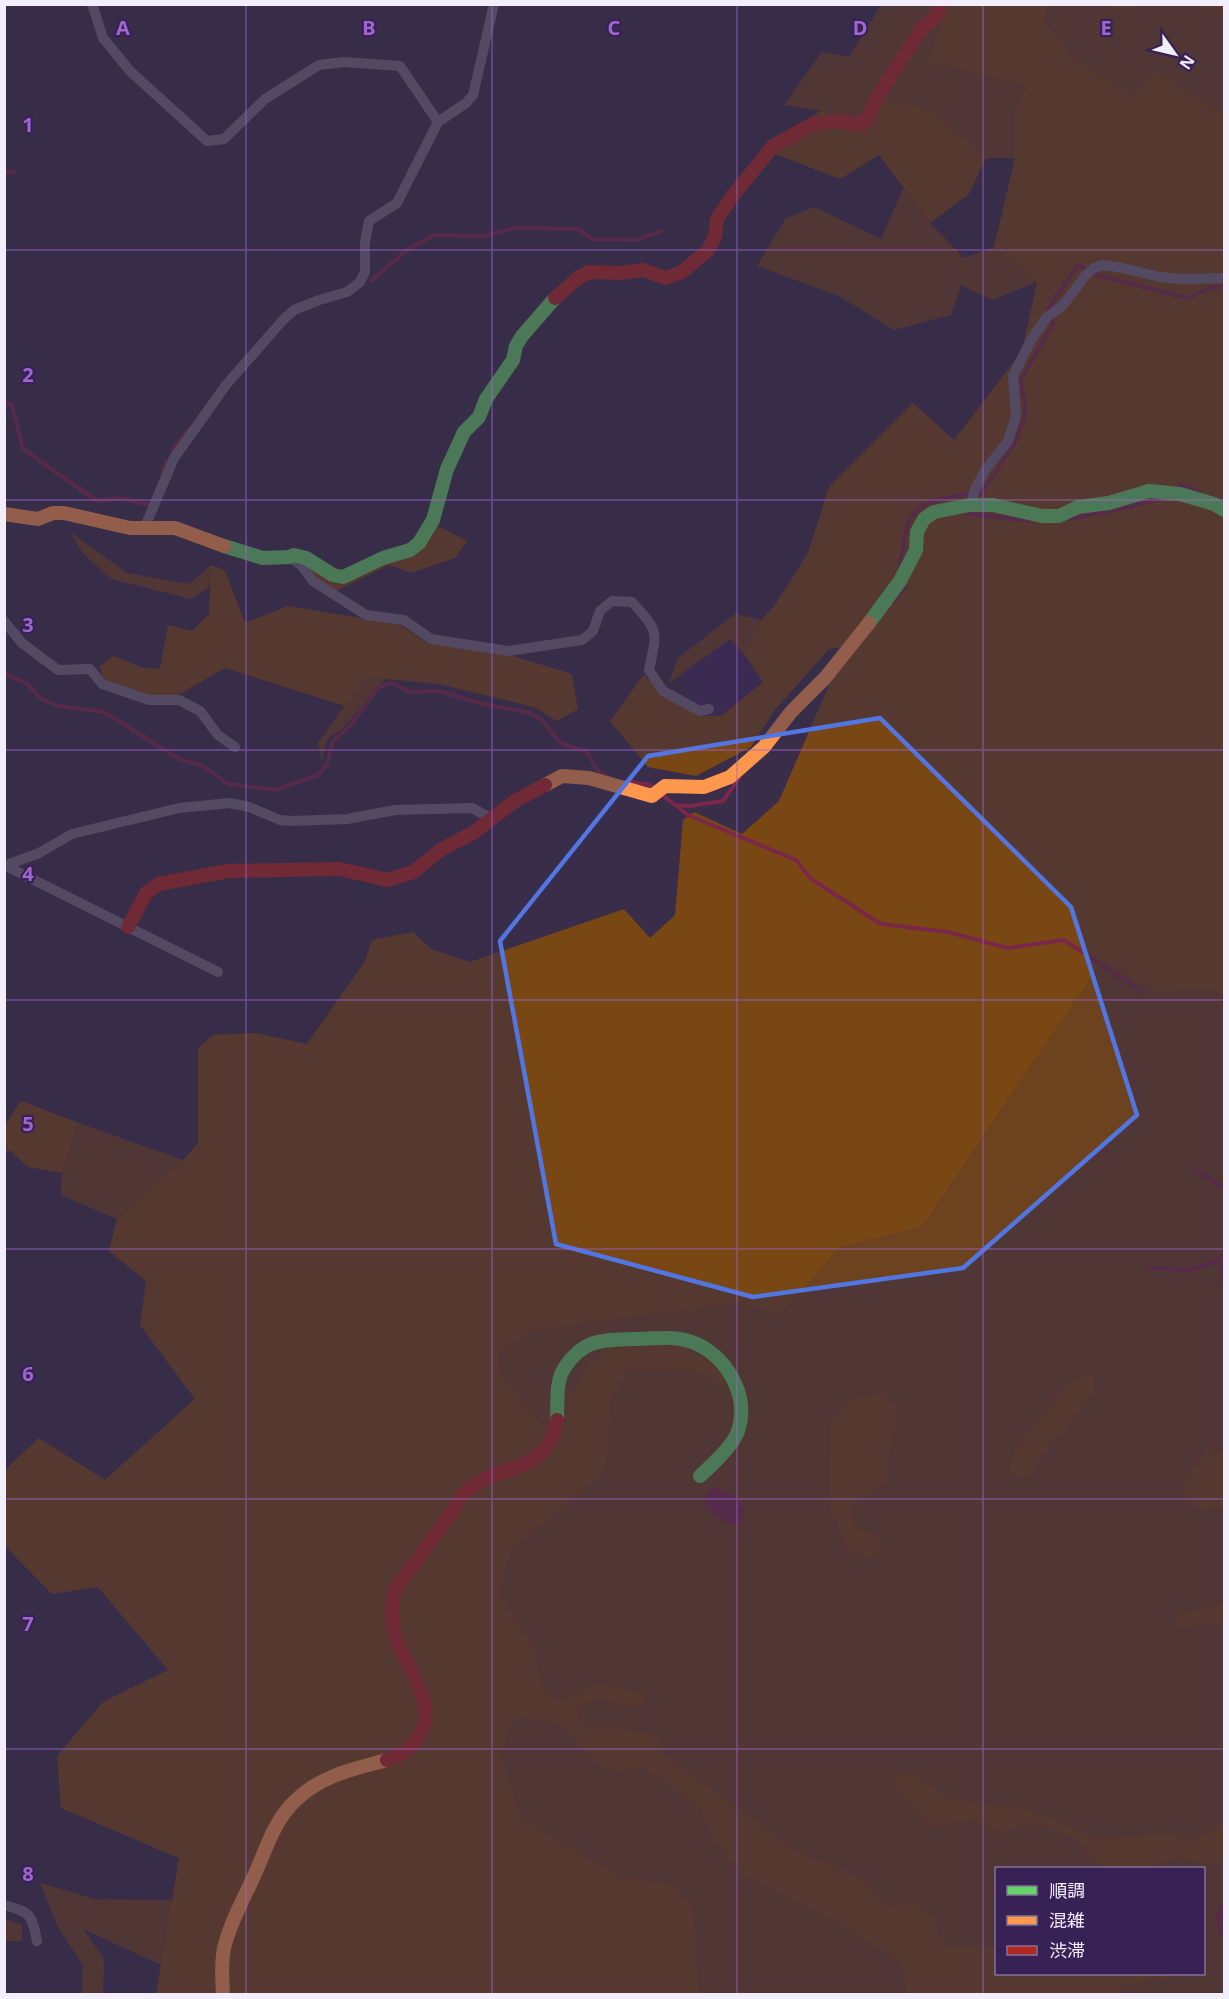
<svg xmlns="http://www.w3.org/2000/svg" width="1229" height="1999" font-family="'Noto Sans','Noto Sans JP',sans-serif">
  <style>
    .built { fill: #3f275e }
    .green { fill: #6d431f; fill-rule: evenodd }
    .forest { fill: #794713 }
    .water { fill: #7b2749 }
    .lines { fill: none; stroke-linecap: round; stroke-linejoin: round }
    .stream { stroke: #7b2749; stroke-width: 4 }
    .street { stroke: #746b82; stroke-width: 10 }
    .fast { stroke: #63d668; stroke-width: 14 }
    .slow { stroke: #ff974d; stroke-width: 14 }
    .jam { stroke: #b3261e; stroke-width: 14 }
    .marked { fill: none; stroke: #5276e1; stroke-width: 4.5; stroke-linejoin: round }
    .grid { fill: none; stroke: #9f66d1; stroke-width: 1.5; stroke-opacity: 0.55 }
    .grid-label { font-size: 20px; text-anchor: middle; font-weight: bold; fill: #9f66d1; stroke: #382155; stroke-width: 4.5; stroke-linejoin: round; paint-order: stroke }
  </style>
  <rect width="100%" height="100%" fill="#392d49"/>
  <path class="built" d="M730,639l14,15 19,28 -42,34h-20l-19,-42z"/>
  <g class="green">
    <path d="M1047,4l64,1 9,10 21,-10h51l32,9v100l-66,-42 -27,21 -55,-33 -31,-40z"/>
    <path d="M881,5h78l-12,4 79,76 -11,26v47h-29l-51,-47 -48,-12 -23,28 -43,-16 -37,-6 38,-53 27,5z"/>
    <path d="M903,188l27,35 34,35 30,-11 43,35 -45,18 -31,-15 -10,30 -57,15 -55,-34 -82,-30 29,-48 28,-11 67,32z"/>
    <path d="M70,532l57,41 62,11 22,-19 -2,22 -18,12 -80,-20 -28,-26z"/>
    <path d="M735,614l26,6 -17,34 -14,-15 -61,44 9,-25z"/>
    <path d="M365,677l21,1 -44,51 -15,10 -5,22 -4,-18z"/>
    <path d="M1224,742v1252h-563l-135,-147 -36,-88 -12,-171 32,-55 76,-57 -85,-101 -1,-24 35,-20 205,-30 40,15 60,-69 82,-20 182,-268zM996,1868h208v106h-208z"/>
    <path d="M79,1123l104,37 -66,59 -56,-24 1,-22z"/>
    <path d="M40,1883l55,16 77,1 -11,65 -78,-36 21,30 -1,35h-21l1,-29 -25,-38z"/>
    <path d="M4,1919l18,6v16h-17z"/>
  </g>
  <g class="forest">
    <path d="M959,4l88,1 -2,16 31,39 55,33 27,-21 66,42v880l-18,-5 -53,3 -49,-33 -182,268 -82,20 -60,69 -40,-14 -205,29 -35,20 1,24 59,70 11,-52 31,-44 77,-3 38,18 12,26 -35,-19 -65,-1 -18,25 -7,77 -93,77 -13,45 36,55 8,41 20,11 35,-18 47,11 1,10 -13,4 -34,-10 -22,11 7,19 25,-2 47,9 6,18 137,99 65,27 21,26 32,-1 17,15 11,27 52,1v27h180l-50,12 -7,8h-211l-5,-32 -60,-36 -99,-50 -32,-39 -12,-30 -59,-41 -26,7 -29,-17 -8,-17 -21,-15 -42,-8 -16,39 22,64 100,58 50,7 21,24 7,86h-543l23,-136 -118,-50 -4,-52 46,-54 65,-32 -70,-83 -46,7 -47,-48 -1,-57 3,-21 32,-30 66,42 90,-81 -55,-74 6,-44 -37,-30 8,-32 66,-59 15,-17v-95l15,-13 42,-2 52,11 58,-83 7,-21 41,-8 18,17 39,13 154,-53 26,29 25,-23 8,-95 11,-8 48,22 37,-33 67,-155 -17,3 -55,62 -23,36 -55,29 -48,-9 -38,-46 34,-47 17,20 40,22h20l42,-34 -19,-28 17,-34 14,-15 33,-52 21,-66 84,-84 41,37 68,-89 15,-69 -43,-35 21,-89v-47l11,-25 -97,-24 18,-54z"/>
    <path d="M1111,5h30l-21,10z"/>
    <path d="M1192,5h32v9z"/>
    <path d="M887,99l48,12 51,47 -17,36 -39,29 -51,-68 -39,24 -67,-26 8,-19 40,-23 43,16z"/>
    <path d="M438,526l29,15 -12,17 -44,15 -22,-8 -53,26 -21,-12 -9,-15 32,10 76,-32z"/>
    <path d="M211,565l14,6 20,52 43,-17 113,19 25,17 87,14 59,18 6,35 -21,12 -23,-14 -95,-23 -74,-7 -20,29 -120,-38 -52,30 -24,-2 -46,-17 -3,-13 13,-10 30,12 17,1 8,-44 24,6 17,-17z"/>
    <path d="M21,1101l58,22 -17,50 -34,-6 -17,-16h-6v-26z"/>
    <path d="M1093,1374v18l-69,86 -15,-3 6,-25 53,-67z"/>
    <path d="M885,1394l12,15 -12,73 -34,24 2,21 24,9 5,17 -12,6 -23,-10 -18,-46 1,-80 24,-26z"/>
    <path d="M1208,1452h16v55l-23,3 -13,-12 -5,-16z"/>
    <path d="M1224,1604v19l-44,5 -4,-14z"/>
    <path d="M913,1773l36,26 80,10 67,30 78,-6 16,9 34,-19v38l-17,4 -28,-8 -29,11h-47l-26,-30 -44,-16 -31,11 -28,-13 -44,7 -35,-38 1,-15z"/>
  </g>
  <g class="water">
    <path d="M710,1488c19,2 27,5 35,24l-4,11 -11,2 -25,-18 -1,-10z"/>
    <path d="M1224,1900v39l-6,-6 -2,-20z"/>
  </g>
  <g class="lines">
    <g class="stream">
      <path d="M4,173l10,-1"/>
      <path d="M371,281l36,-31 27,-15 49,1 32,-8 64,1 12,10 45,1 25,-9"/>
      <path d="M4,401l8,5 11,43 74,52 22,-3 31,7"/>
      <path d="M172,450l15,-19"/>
      <path d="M162,472l4,-10"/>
      <path d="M1177,488l3,-3 19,7"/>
      <path d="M964,510l1,3 64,8"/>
      <path d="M1069,519l60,-12 30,-8"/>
      <path d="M901,570l-1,-5c2,-11 5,-36 10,-46 13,-23 49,-24 72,-26l34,-52 10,-29 -5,-32 32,-56 -6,-14 31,-45 19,10 90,23 26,-11h11"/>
      <path d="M894,601l12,-14 -1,-4"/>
      <path d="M4,673l22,10 16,16 16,7 46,6 75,47 24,7 25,18 47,6 43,-15 9,-10 6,-24 16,-14 29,-39 13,-5 19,9 29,-1 44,13 47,9 13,8 17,22 27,9 10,18 12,7"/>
      <path d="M625,781l25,4 5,4"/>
      <path d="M661,794l14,11 15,1 33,-5 16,-23"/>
      <path d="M677,806l11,9 108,45 15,19 70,45 67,8 59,16 57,-8 78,51"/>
      <path d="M1196,1170l28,18"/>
      <path d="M1224,1253l-3,6 3,24"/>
      <path d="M1149,1268l41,2 31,-11"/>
    </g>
    <g class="street">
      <path d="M92,4l11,34 27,33 77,70 17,-2 41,-40 54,-34 25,-3 56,4 38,56"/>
      <path d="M970,505l5,-15 10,-20 23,-29 8,-25 -3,-40 17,-34 16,-24 17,-13 23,-30 8,-7 8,-3 21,3 37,9 21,2 43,-1"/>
      <path d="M144,529l30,-71 52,-73 57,-65 11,-10 25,-10 28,-8 13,-10 5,-10v-30l4,-21 28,-18 41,-81 28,-19 7,-8 21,-91"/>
      <path d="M289,557l13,9 11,15 53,34 38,5 27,19 77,12 74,-11 11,-9 7,-20 12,-10 20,1c28,31 25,29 17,68l14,21 37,20 9,-2"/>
      <path d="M4,621l18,22 36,27 32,-1 12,15 47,16h30l21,11 18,24 17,12"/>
      <path d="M4,865l214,107"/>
      <path d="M4,866l35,-13 33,-19 107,-26 51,-5 19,4 31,13 11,1 56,-2 48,-9 77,-2 20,11"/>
      <path d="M4,1905c27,7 28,10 33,36"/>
    </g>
    <g class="fast">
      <path d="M224,546l39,12 26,-1 5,-2 12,3 27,17 10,2 40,-19 27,-8 9,-7 14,-23 14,-51 17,-37 15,-15 7,-18 27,-39 3,-14 6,-10 33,-38"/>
      <path d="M869,623l31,-42 16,-31 1,-18 7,-13 10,-7 36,-7h23l49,11h17l19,-9 31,-4 40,-12 31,3 34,10 10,6"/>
      <path d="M557,1420c1,-17 -2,-39 8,-53 19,-28 37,-27 67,-28 20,0 41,-4 60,3 34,13 58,53 46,89 -4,14 -27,35 -38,45"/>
    </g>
    <g class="slow">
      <path d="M4,514l34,5 15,-6h11l66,15h45l49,18"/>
      <path d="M545,785l17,-9 27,2 63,18 13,-10 39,1 26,-10 34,-30 27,-35 34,-34 44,-55"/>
      <path d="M223,1994c-1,-15 -2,-31 1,-46 6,-25 19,-48 30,-72 12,-26 20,-56 42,-76 26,-25 58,-31 91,-40"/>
    </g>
    <g class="jam">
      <path d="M555,298l23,-20 11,-6 31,1 23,-3 23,8 16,-6 26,-22 7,-13 2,-18 14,-21 42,-52 40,-22 25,-3 22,3 6,-3 12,-25 44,-68 16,-13 1,-11"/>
      <path d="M128,927l18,-34 13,-9 69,-13 112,-2 48,11 25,-8 29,-23 31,-16 42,-32 30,-16"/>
      <path d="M387,1760c13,-4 22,-10 30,-21 24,-33 -9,-67 -20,-99 -6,-16 -6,-33 -2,-50 17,-24 34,-47 52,-71 6,-9 13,-22 21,-29 34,-29 80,-14 89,-70"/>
    </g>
  </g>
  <path d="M0 0H1229V1999H0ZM880,718l191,189 66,208 -174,153 -210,29 -197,-53 -56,-303 148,-185z" fill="#392d49" fill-opacity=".55" fill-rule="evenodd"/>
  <path class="marked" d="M880,718l191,189 66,208 -174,153 -210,29 -197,-53 -56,-303 148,-185z"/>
  <path class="grid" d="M246,4v1990M492,4v1990M737,4v1990M983,4v1990M4,250h1220M4,500h1220M4,750h1220M4,1000h1220M4,1249h1220M4,1499h1220M4,1749h1220"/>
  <g class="grid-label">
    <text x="123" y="35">A</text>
    <text x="369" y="35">B</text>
    <text x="614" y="35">C</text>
    <text x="860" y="35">D</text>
    <text x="1106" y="35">E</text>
    <text x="28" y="132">1</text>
    <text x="28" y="382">2</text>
    <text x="28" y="632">3</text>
    <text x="28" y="881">4</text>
    <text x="28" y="1131">5</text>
    <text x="28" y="1381">6</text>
    <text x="28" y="1631">7</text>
    <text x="28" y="1881">8</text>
  </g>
  <rect width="1229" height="1999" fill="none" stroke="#f3eefb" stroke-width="12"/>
  <rect x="995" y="1867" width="210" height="108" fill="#382155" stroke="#837397" stroke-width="1.5"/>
  <rect x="1007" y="1886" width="30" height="9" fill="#63d668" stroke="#837397" stroke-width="1.5"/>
  <text x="1049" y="1897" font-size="18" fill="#f3eefb">順調</text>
  <rect x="1007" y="1916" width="30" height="9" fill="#ff974d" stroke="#837397" stroke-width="1.5"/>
  <text x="1049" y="1927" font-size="18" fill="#f3eefb">混雑</text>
  <rect x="1007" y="1946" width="30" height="9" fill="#b3261e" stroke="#837397" stroke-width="1.5"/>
  <text x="1049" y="1957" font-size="18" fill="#f3eefb">渋滞</text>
  <g transform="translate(1175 54) rotate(124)" stroke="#382155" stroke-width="4.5" paint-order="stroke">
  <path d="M0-4.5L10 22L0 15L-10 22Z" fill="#f3eefb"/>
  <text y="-9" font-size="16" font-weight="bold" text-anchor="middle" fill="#f3eefb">N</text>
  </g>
</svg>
